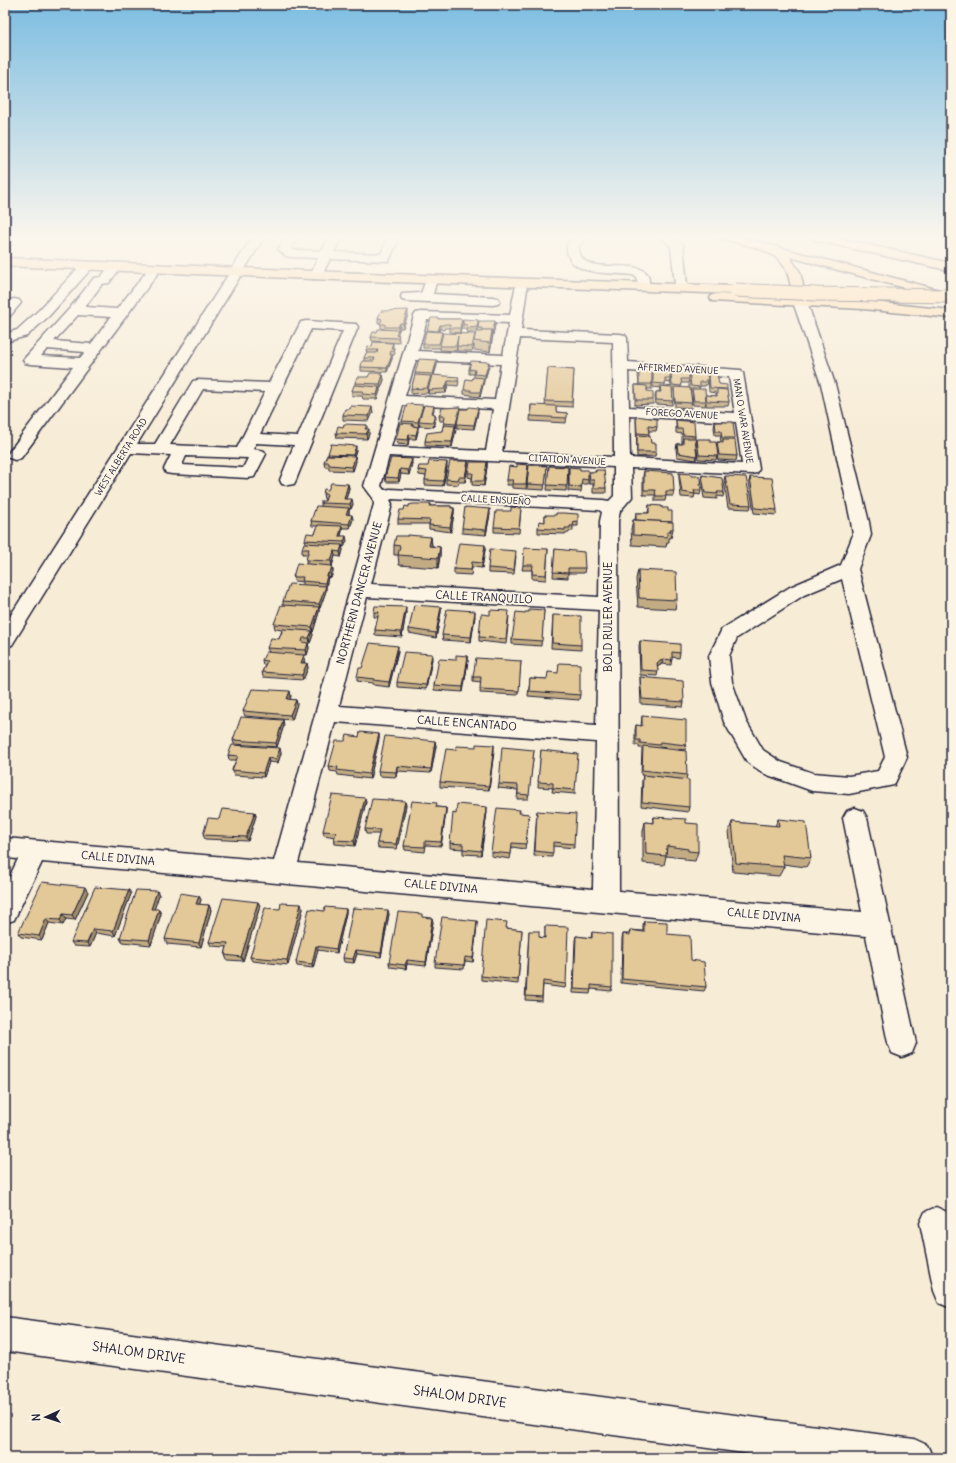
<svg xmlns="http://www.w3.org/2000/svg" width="956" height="1463" font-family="Delius,sans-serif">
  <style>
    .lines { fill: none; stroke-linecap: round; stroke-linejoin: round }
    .minor-casing { stroke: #22223b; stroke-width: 3 }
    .major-casing { stroke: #22223b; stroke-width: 3 }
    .highway-casing { stroke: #22223b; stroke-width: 3 }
    .minor { fill: #fcf5e5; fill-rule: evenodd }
    .major { fill: #fedbac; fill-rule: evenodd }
    .highway { fill: #fedbac; fill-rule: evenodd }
    .major-bridge-casing { stroke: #22223b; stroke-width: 15; stroke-linecap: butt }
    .major-bridge { stroke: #fedbac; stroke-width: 13 }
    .wall { fill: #c3ac83; stroke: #22223b; fill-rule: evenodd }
    .shaded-wall { fill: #9f8c6a; stroke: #22223b }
    .building { fill: #e3c898; stroke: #22223b }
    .labels { text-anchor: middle; stroke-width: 4; stroke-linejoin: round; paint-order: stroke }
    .far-street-label { font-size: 9px; fill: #22223b; stroke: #fcf5e5 }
    .street-label { font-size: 11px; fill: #22223b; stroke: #fcf5e5 }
    .near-street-label { font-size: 13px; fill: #22223b; stroke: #fcf5e5 }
  </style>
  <rect width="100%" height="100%" fill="#f7ecd6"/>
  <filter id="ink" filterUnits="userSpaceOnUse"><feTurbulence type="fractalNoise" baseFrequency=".025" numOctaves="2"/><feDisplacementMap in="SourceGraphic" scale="8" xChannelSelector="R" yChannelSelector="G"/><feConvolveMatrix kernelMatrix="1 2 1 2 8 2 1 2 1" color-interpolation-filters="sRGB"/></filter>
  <g filter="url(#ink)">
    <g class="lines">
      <defs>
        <g id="minor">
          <path d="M253,236h12l-128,208h18l38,-63 5,-1 71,3 32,-61 5,-1 50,3 2,3 -62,153 -2,4 -6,1 -6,-1 -2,-4 14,-35 -38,-2 -3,6 11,2 2,3 -12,23 -6,1 -76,-4 -6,-1 -2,-4 7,-14 -40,-2 -119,192 -7,2v-23zM311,329l32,2 -45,105 -38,-2zM203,389l62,3 -28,56 -67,-3zM186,456l62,2 -5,10 -61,-3z"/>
          <path d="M288,236h12l-9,12 2,2 29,1 8,-15h12l-8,16 47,2 7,-18h12l-11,25 -59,-2 -10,20h-8l-2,-3 8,-18 -28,-1 -4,-1 -8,-7z"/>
          <path d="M576,236h12l-9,9c-3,36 57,10 69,30 1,2 1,6 1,9l-2,3h-8l-3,-10 -3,-2c-22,-3 -69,3 -66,-31z"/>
          <path d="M659,236h15l9,9 4,40 -1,3h-10l-1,-3 -4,-39z"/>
          <path d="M87,262l4,1 2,3 -2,3 -42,47 -22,20 -22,6v-8l12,-4 22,-20 44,-47z"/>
          <path d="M115,263l4,1 2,3 -12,16 -7,1 -17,23 32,2 34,-43h8l2,3 -140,189 -6,2 -6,-2 -2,-3 2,-3 64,-85 -43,-3 -5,-1 -2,-3 47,-52 24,-30 7,-1 10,-13zM78,315l33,2 -20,27 -37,-3zM47,349l38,3 -5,6 -39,-2z"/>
          <path d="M430,279l4,1 2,3 -3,11 60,3 5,1 2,3 -2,3 -5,1 -86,-4 -5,-1 -1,-3 1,-3 19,-1 5,-13z"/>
          <path d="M521,285l5,1 1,3 -6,41 99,4 5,1 2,3 1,24 113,8 2,3 16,96 -2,4 -6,1 -120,-6 1,29 -12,14 -2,10 1,370 243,21 -19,-94 4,-7 8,-3 8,3 4,7 49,225 -4,10 -10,4 -10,-4 -4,-10 -22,-107 -824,-74 -28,58 -9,3v-37l13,-27 -13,-1v-20l269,23 100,-357 -1,-6 -9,-12 50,-170 2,-3 5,-1 89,3 5,-26 1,-3zM427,320l82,3 -6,32 -85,-4zM520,338l93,4 1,115 -112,-5zM416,360l85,4 -6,36 -90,-4zM628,371l101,6 6,36 -106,-6zM403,405l90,4 -7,42 -95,-4zM629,416l107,6 6,42 -112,-6zM389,456l225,11v29l-5,5 -6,-1 -213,-11 -6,1 -3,-4zM392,499l207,11 3,2 -2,9 -1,76 -228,-13 21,-80 -2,-4zM367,597l232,13 -3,115 -257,-19zM335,722l261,20 -3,147 -295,-26z"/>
          <path d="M800,298l5,1 2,3 28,82 34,138 2,13 -13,34 49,188 -13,28 -45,9 -37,-3 -47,-17 -18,-12 -23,-40 -12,-40 -3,-26 13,-27 68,-42 51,-22 12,-30 -2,-13 -30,-138 -28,-82 2,-3zM842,579l43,178 -7,14 -29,5 -36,-3 -32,-11 -18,-12 -17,-29 -14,-39 -3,-26 8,-18 67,-43z"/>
          <path d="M14,299l5,1 2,3 -11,13 -5,1v-12l4,-5z"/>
          <path d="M936,1207l11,5 4,8v88l-12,-5 -5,-12 -14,-68 5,-11z"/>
          <path d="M5,1317l909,122 13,6 6,13h-153l-775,-107z"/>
        </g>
        <g id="major">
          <path d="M718,236h18l215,57v6l-2,1 -159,-43 10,15 6,26 57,3 88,9v8l-88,-9 -151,-8 -2,-3 2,-3 5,-1 76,4c-2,-10 -3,-21 -8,-30 -10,-20 -45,-24 -65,-30z"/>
          <path d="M5,258l330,14 400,14 5,1 1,3 -1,3 -5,1 -400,-14 -330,-14z"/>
        </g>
        <path id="highway" d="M808,236h20l123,27v8l-137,-31 -4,-2z"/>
      </defs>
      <use href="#minor" class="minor-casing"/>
      <use href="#major" class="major-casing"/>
      <use href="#highway" class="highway-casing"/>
      <use href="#minor" class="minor"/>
      <use href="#major" class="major"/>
      <use href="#highway" class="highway"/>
      <defs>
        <path id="major-bridge" d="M735,290l82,4 134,2"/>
      </defs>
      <use href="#major-bridge" class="major-bridge-casing"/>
      <use href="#major-bridge" class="major-bridge"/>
    </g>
    <g class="wall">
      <path d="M408,315l-5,13h-3l-2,4v3l1,5v3l-27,-2 -1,-4 6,-5 8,-2v-1l-4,-1v-5h-3v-5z"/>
      <path d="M439,319h23v5l-2,9 -10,-1v-4h-5l-1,2 -4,-1 -1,3h3v3l33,-1 3,-2v-4l17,-3 -5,27 -16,-2v-5l-2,6h-15v-5l-1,5 -16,-1v-3l-1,1h-16v-4l5,-12 -1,-2z"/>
      <path d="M463,324h15l-1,7 -10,2v-4h-4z"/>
      <path d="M393,343v5h1l1,5 -1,2h-2v4l-5,13 -26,-1v-4l3,-6v-3l3,-5 -1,-3 6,-3z"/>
      <path d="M437,365l-3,10 25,6 -1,5 -10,-1 -2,8 -18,1v-3v2l-17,1v-5l4,-14v-2z"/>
      <path d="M489,366l-4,13h-1l-4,18 -9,-1v-1l-7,-1v-4l10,-13v-3h-5v-5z"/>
      <path d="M548,368l26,2 -2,37 -16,-1v6l11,1 -1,10 -36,-2 1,-16 14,1z"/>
      <path d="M639,369l13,15v5h-5v2l6,9v4l-18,1v-20h4l-1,-12z"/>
      <path d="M653,371l17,4 1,-3 18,2v-3l9,2 10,7 -1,5h-2v1h-5l-1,3 7,9v-3l10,1v-3l-7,-1 -1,-14 1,-5 10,11 8,5 2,13 -1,4h-22v-4l-1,4 -12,-1 -1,-12v-2h-2l2,12 -1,5 -16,-1 -1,-17h-2l1,11 -1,4 -16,-1 -1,-7 1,-5h3l1,-4 -7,-1 -1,-12zM670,378l1,9 -6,-1v-4l5,1zM689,380v8h-8v-5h7z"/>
      <path d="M382,373v2h1l1,5 -3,8h-1v3l-3,8h-14l-1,-3h-10v-5l3,-6v-2l13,-6z"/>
      <path d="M423,405v3l11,-2v4l-1,3 3,5 -2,9 -14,-1 -1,-2v3l-6,-1 5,5 -2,8h-7l-1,6 -11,-1 -1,-5 6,-16v-2z"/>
      <path d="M460,407v4l18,1 -4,17 -17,-1v-4l1,-6 -3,10 -3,19 -27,-1v-5l17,-10 2,-10h-4l-1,-5z"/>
      <path d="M373,412l-4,9 -26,-1v-5z"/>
      <path d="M636,416l21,11 -1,4h-7l-1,5 3,7 5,9 -1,4 -18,1 -1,-36z"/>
      <path d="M676,420l19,16v2l2,18 -1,4 -19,-3 -1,-8 1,-5h5v-10l-6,-1z"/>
      <path d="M715,422l20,16 -1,2 3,16 -1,5 -18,-1 -1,-4 -1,4 -18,-1 -2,-16 1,-4 13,3 6,4 1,-4h4l-1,-7h-5l-1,-8z"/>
      <path d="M367,425v4l2,5 -2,5 -30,-1 -1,-5 7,-6z"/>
      <path d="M356,450l-2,6 2,5 -3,10 -24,-1v-3h-4l-1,-5 4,-7v-1z"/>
      <path d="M468,461v5l-3,16h-6l-1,3 -12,-1v-5z"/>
      <path d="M487,462v5l-3,19 -12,-1v-7l-4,-1v-4z"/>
      <path d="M412,463l-3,12 -8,-1 -2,8h-13l-1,-5z"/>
      <path d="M528,465l-2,24 -14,-1v-3h-5v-5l10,-13z"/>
      <path d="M529,465l18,1 -3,24 -17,-1z"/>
      <path d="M549,466l19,1 -2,24 -19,-1z"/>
      <path d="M447,467l-4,19 -18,-1v-5l1,-4 -7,-1 -1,-5z"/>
      <path d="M569,467l11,3 8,10v4h-6l-1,8 -13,-1z"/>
      <path d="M596,470l10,18v5h-13v-9h-4v-12h7z"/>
      <path d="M644,471l30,20 -1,5h-7l-1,5h-10v-6h-12v-19z"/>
      <path d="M679,473l12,3 10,14 -1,5 -5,-1 -1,4 -13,-1 -2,-19z"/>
      <path d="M702,475l22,17 -1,5 -6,-1v3l-13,-1 -3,-19z"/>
      <path d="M725,476l26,29 -1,4 -22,-1 -4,-27z"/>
      <path d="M750,477l27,33 -1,5 -22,-2 -5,-31z"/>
      <path d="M348,484l1,4 -3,11 7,5 -2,5h-2v5l4,5 -3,9h-8v3l-1,5 6,5 -3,6h-2l1,3 -2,7 -6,-1 -3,10 1,5 -2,7 -3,-1 -2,10v4l-6,17h-1v4l-6,20h-1l1,3 -3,8h-2l1,5 -2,7h-3l1,4 -1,4h3l1,5 -5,12 -40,-3 -1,-5 3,-7h-2l-1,-5 7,-8 -2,-4 12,-9 3,-9 -7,-1 -1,-5 9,-19v-4l20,-16v-3l-9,-1 -1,-4 14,-13 -1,-4 2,-6h-6v-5l4,-5 -1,-4 10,-6 3,-8h-6l-1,-5 10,-14v-4l4,-2v-2h-1l-1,-5 5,-4z"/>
      <path d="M431,504v2h20v2h3v5l-3,19 -22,-3v-5h-31v-5l6,-9 5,-3z"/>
      <path d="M649,505l13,3 6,3 5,18 -2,9h-2v4h-2l-1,5 -34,-2 -1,-16 2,-9h2l1,-7h12z"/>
      <path d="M521,508l-2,25 -25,-1v-5l17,-16z"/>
      <path d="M490,514l-4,21 -24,-2v-5z"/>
      <path d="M545,515l33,7v4h-5v5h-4v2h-4v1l-27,-1v-5l7,-6z"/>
      <path d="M431,537l1,9 8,1v9l-2,12 -39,-3 -1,-10h-4v-10z"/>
      <path d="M485,545v5l-3,18 -10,-1 -1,8 -17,-1v-5z"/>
      <path d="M548,549l-2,31 -14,-1v-9h-10l1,-5z"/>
      <path d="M555,549l30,19 -1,5h-16v5l-15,-1z"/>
      <path d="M516,556l-2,18 -26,-1v-5z"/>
      <path d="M638,570l39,30 -2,9 -37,-2 -2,-28z"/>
      <path d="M441,607v5l-5,26 -27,-5v-4z"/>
      <path d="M544,610l-3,36 -29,-2v-5l13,-26 4,-1z"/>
      <path d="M374,612h32l-4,25 -27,-2v-5l3,-13h-4z"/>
      <path d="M490,615l19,1 -3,28 -27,-3v-4z"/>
      <path d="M553,615l28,30v5l-30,-2z"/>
      <path d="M475,616l-4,26 -28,-2 -1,-5z"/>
      <path d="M640,641l40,12 -1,5 -7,-1 -1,8 -9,-1 -5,3 1,4 -1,5 -17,-1 -1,-29z"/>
      <path d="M398,651l-9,36 -15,-2 -1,-2 -16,-2v-4l5,-9z"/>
      <path d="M468,656v5l-5,31 -29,-2v-5l22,-25z"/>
      <path d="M432,659l-6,30 -29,-2v-5z"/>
      <path d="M521,661l-3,34 -38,-2 1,-11 -8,-1v-4z"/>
      <path d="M558,673l22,22 -1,5 -51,-4 2,-18 17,1z"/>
      <path d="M640,677l44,25 -1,5 -42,-3 -1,-22z"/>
      <path d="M291,696l-1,3 6,1 1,4 -5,16 -47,-4 -2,-5z"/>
      <path d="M642,716l44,29 -1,5 -26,-3v1l28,27 -1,5 -45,-5 1,-27h-3v-3h-4v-15l1,-5 5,1z"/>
      <path d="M284,725l-7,22 -43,-3 -1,-4z"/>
      <path d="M379,734v5l-9,40 -32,-4 -1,-3 -7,-1 -1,-5 16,-25 14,-4z"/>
      <path d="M435,741l1,5 -5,27 -34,-2 -1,6 -17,-1 -1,-5z"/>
      <path d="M456,750h38l-5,40 -49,-3v-5z"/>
      <path d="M534,750l-6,49h-11l1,-9 -20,-2 1,-4z"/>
      <path d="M541,750l34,40v4l-23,-2 1,-4 -15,-1z"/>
      <path d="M281,753l-3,10 -9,-1 -5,15 -30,-2 -2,-5 4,-10h-7l-1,-5z"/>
      <path d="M643,775l46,32 -1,5 -47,-6 1,-26z"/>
      <path d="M366,802l-11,44 -20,-2 -1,-4 1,-3 -11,-2 -1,-4z"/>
      <path d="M406,805l-9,44 -19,-1 -1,-5 2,-9h-13l-1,-5z"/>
      <path d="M437,807l9,1v4l-5,34 -15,-1 -1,7 -20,-2 -1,-4z"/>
      <path d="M520,810l-1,3 10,1 -4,35 -13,-2 -2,12 -19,-3v-4z"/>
      <path d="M537,811l37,33v4l-21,-2 -1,11 -18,-1z"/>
      <path d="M255,812l1,4 -8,25 -43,-2 -2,-4z"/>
      <path d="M487,812l-6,43 -18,-1v-5l-13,-1v-5l6,-29z"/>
      <path d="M654,817l32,6 12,29 -3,9 -10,-1v-2l-19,-2 -2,9 -21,-2v-32l2,-9 7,1z"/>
      <path d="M778,819l33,39 -5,9 -23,-3 1,3 -5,9 -46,-4 -4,-41 3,-9 43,4z"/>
      <path d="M129,890l2,4 -16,42 -19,-3 -6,14 -16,-1 -3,-4z"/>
      <path d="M157,891l2,4 -5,14 7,5 -10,31 -29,-3 -2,-4z"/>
      <path d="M88,892l-13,28 -9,-1 -3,6 -14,-2 -7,17 -21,-3 -3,-4z"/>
      <path d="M199,896l2,4 -2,5h10l2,5 -10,37 -34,-3 -2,-5z"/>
      <path d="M258,902l2,4 -17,55 -16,-1 -2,-5 2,-8 -16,-1 -2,-4z"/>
      <path d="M301,904l2,5 -15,56 -36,-4 -2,-4 30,-48z"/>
      <path d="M346,909v4l-9,40 -19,-3 -5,18 -16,-2 -1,-4 28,-51z"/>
      <path d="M389,914l-8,43 -24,-3 -3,9 -10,-1 -1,-4z"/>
      <path d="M422,917l11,5 -7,44 -19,-2 -1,5 -16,-2 -1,-4z"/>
      <path d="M477,921l-4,41 -8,-1 -1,8 -29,-2v-4z"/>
      <path d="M644,921l23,13 24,26 15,27 -2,4 -83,-8 1,-45 1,-4h6l1,-4 13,1v-6z"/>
      <path d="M545,926l21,58 -1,4 -22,-3 -1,16 -17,-1 4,-69 10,6 6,1z"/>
      <path d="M506,928l16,2 -4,54 -37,-4v-4z"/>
      <path d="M592,932l20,55 -1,4 -20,-2 -1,5 -17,-1 2,-53 1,-4 15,2z"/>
    </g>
    <g class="shaded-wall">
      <path d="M408,310v5l-5,13v-5z"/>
      <path d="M462,319v5l-2,9v-5z"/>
      <path d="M478,320v4l-1,7 -10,2v-5z"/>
      <path d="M495,321v4l-3,13v-4z"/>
      <path d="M400,323v5l-2,4v-5z"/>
      <path d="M440,325v4l-2,6v-4z"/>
      <path d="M492,330v9l-2,13v-9z"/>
      <path d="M392,355v4l-5,13v-4z"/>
      <path d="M437,360v5l-4,13v-4z"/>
      <path d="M489,362v4l-4,13v-4z"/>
      <path d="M383,375l1,5 -3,8 -1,-4z"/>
      <path d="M431,376v4l-3,13 -1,-5z"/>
      <path d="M484,378v4l-4,15v-5z"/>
      <path d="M448,381v4l-2,8 -1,-4z"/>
      <path d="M379,387l1,4 -3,8v-4z"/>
      <path d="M423,405v5l-4,11v6l-1,-5z"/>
      <path d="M372,407l1,5 -4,9v-5z"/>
      <path d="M460,407v5l-4,16v-4z"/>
      <path d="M478,408v4l-4,17v-4z"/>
      <path d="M435,414l1,4 -2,9 -1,-5z"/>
      <path d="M455,426l1,4 -4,17v-5z"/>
      <path d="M418,427v4l-2,8v-4z"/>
      <path d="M369,429v5l-2,5 -1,-5z"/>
      <path d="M409,434v5l-1,6v-5z"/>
      <path d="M356,446v4l-3,10v-5z"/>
      <path d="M355,456l1,5 -3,10 -1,-4z"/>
      <path d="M412,459v4l-3,12 -1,-5z"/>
      <path d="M468,461v5l-3,16v-5z"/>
      <path d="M447,462v5l-4,19v-5z"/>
      <path d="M487,462v5l-3,19v-5z"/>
      <path d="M400,469l1,5 -2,8 -1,-4z"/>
      <path d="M348,484l1,4 -4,15 -1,-4z"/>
      <path d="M352,499l1,5 -2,5 -1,-5z"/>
      <path d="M349,508v5l-2,6 -1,-5z"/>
      <path d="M454,508v5l-3,19 -1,-5z"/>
      <path d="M490,509v5l-4,21v-5z"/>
      <path d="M352,515l1,4 -3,9 -1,-4z"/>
      <path d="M342,526v5l-2,9 -1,-4z"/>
      <path d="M346,536l1,5 -3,6v-5z"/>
      <path d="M431,537l1,10 -3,-1z"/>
      <path d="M342,545l1,5 -2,7 -1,-5z"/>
      <path d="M485,545v5l-3,18v-5z"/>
      <path d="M440,547v9l-2,12v-10z"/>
      <path d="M334,551l1,5 -3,10 -1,-5z"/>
      <path d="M332,566l1,5 -2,7 -1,-5z"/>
      <path d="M328,573v4l-2,10v4l-6,17 -1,-4 6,-17v-4z"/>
      <path d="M319,607v5l-6,20 -1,-5z"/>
      <path d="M406,607v5l-4,25 -1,-5z"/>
      <path d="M441,607v5l-5,26v-5z"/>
      <path d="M475,611v5l-4,26v-5z"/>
      <path d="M312,631l1,4 -3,8 -1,-5z"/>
      <path d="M308,643l1,5 -2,7 -1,-5z"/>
      <path d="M398,646v5l-9,36v-5z"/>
      <path d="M432,654v5l-6,30v-4z"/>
      <path d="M304,655l1,4 -3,8 -1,-4z"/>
      <path d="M468,656v5l-5,31v-5z"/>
      <path d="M663,659l-1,5 -6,4 1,-5z"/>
      <path d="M307,663l1,5 -5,12 -1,-5z"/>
      <path d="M290,691l1,5 -3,8 -1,-5z"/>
      <path d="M296,700l1,4 -5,16 -2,-5z"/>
      <path d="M283,720l1,5 -7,22 -1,-4z"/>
      <path d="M379,734v5l-9,40 -1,-5z"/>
      <path d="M435,741l1,5 -5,27v-4z"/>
      <path d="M494,745v5l-5,40v-4z"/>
      <path d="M280,748l1,5 -3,10 -2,-4z"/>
      <path d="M268,758l1,4 -5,15 -1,-4z"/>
      <path d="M397,766v5l-1,6v-5z"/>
      <path d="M365,798l1,4 -11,44 -1,-5z"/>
      <path d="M405,801l1,4 -9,44 -1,-5z"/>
      <path d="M487,807v5l-6,43v-4z"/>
      <path d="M446,808v4l-5,34v-4z"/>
      <path d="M255,812l1,4 -8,25 -2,-4z"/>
      <path d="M85,887l3,5 -13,28 -3,-5z"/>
      <path d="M129,890l2,4 -16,42 -2,-5z"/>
      <path d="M157,891l2,4 -6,18 -2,-4z"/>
      <path d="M199,896l2,4 -3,9 -2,-5z"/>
      <path d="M258,902l2,4 -17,55 -2,-4z"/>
      <path d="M301,904l2,5 -15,56 -1,-5z"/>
      <path d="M209,905l2,5 -10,37 -2,-4z"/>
      <path d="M159,909l2,5 -10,31 -2,-5z"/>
      <path d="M346,909v4l-9,40 -1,-4z"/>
      <path d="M388,910l1,4 -8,43v-4z"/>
      <path d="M63,914l3,5 -3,6 -3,-5z"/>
      <path d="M432,918l1,4 -7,44v-4z"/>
      <path d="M46,919l3,4 -7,17 -3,-4z"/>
      <path d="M477,921v4l-4,37v-4z"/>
      <path d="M93,929l3,4 -6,14 -3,-4z"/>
      <path d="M316,946l2,4 -5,18 -1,-4z"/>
      <path d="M356,950l1,4 -3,9 -1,-4z"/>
      <path d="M407,960v4l-1,5 -1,-4z"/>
    </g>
    <g class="building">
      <path d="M408,310l-5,13h-3l-2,4h-13v-3h-5l2,-5 -4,-1 3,-7z"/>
      <path d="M431,318h8l-1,1h24l-2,9h-10v-4h-6v1h-4l-2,6 -11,-1z"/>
      <path d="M463,319l15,1 -1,7 -10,1v-3l-4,-1z"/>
      <path d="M479,321h16l-3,13v-4h-10v-2h-4z"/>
      <path d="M378,329l20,1 -2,5h3l-1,3 -27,-1 2,-5h4z"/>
      <path d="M482,330h10l-2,13 -16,-2 2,-9h6z"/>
      <path d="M426,331l16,1 -3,12h-16z"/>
      <path d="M443,333l32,1 -3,13 -15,-1 1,-10 -2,10h-16z"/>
      <path d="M373,342l20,1 -2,5h3v3h-3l-1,4h2l-5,13 -26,-1 1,-6h12l1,-3h-11l2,-5h11l1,-3h-12l2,-4 4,1z"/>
      <path d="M419,359l18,1 -4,14 -18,-1z"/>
      <path d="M471,361l18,1 -4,13 -11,-1 1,-4 -6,-1z"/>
      <path d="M548,368l26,2 -2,32 -27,-1z"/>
      <rect x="639" y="369" width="13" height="15"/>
      <path d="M653,371l17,1v6h-5v6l-12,-1z"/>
      <path d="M689,371l9,1v1l9,1 1,6h-3l1,2h-6v5l-9,-1z"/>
      <path d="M671,372l18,1v6h-8l1,7 -10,-1z"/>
      <path d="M370,373h12l-1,2h2l-3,9 -25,-1 2,-6h11z"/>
      <path d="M709,373l8,1 2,10 8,1v4l-17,-1z"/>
      <path d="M415,375l16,1 -4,12 -16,1z"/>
      <path d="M432,375l27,2 -1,4h-10l-3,8 -17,1z"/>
      <path d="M473,377l11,1 -4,14h-9v-2h-7l2,-11 6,1z"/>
      <path d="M354,385l25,2 -2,8 -15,-1 1,-3h-11z"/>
      <path d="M635,385l12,1v5l6,1v8h-17z"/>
      <path d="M660,386l12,1 1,14 -17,-1v-8h5z"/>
      <path d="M674,387l16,1 2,15 -17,-1z"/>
      <path d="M692,389h13l1,12h-12z"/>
      <path d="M717,389l10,1 2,12 -22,-1 -1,-6 11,1z"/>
      <path d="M407,404l16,1 -5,17 -16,-1z"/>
      <path d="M424,405l10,1 -2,7 3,1 -2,8 -14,-1z"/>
      <path d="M531,405l25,1v6l11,1v5l-36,-2z"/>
      <path d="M351,406l21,1 -3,9 -26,-1 2,-6h5z"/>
      <path d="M460,407l-4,17 -12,-1 1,-7h-6l3,-8z"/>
      <path d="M469,407l9,1 -4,17 -17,-1 3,-15h8z"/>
      <path d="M636,416l21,3v8l-9,-1 1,8 -12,-1z"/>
      <path d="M676,420l18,2 1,14 -12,-1 -1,-6h-5z"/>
      <path d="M715,422h18l2,16h-13l-1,-7h-5z"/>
      <path d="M400,423l13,1 -1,2 6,1 -2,8 -7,-1 -1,6 -12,-1z"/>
      <path d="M344,424l23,1 -2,4h4l-3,5 -30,-1 2,-7 5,1z"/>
      <path d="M444,425l11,1 -3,16 -27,-1 2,-8 15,-2z"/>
      <path d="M637,435l13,1 1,7h5v9h-19z"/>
      <path d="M683,438h12l2,18 -19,-3 -1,-9h6z"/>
      <path d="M697,439h13v3h6l2,14 -19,-1z"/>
      <path d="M723,440h12l2,16 -18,-1 -2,-13 6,1z"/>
      <path d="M331,444l25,2 -3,9 -25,-1z"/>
      <path d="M327,455l28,1 -3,11 -23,-2v-3h-5z"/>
      <path d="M391,458l21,1 -4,11 -8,-1 -2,9 -13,-1z"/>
      <path d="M429,461l18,1 -4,19 -18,-1 2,-9 -9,-1 1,-4h9z"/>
      <path d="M450,461h18l-3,16h-6l-1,3 -12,-1z"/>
      <path d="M470,462h17l-3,19h-12l1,-8h-5z"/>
      <path d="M517,464l11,1 -2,19h-14l1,-4h-6l2,-14 8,1z"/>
      <path d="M529,465l18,1 -2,19 -18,-1z"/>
      <path d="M549,466l19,1 -1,19 -20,-1z"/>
      <path d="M569,467l11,1v2h8v10l-6,-1 -1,8 -12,-1z"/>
      <path d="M596,470h8l2,18h-12v-8h-4l-1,-8h7z"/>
      <path d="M644,471l29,2 1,18h-8v5h-10l-1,-6h-11z"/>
      <path d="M679,473l12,1v2h8l2,14h-7l1,4 -13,-2z"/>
      <path d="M702,475l20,3 2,14h-7l1,2 -13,-1z"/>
      <path d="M725,476l21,1 5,28 -21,-1z"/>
      <path d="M750,477l22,1 5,32 -22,-2z"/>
      <path d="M331,483l17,1 -4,15h8l-2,5 -29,-1v-2h4l2,-7h-4l1,-5 4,1z"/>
      <path d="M413,504h18l-1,2h21v2h3l-4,19 -21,-2 1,-5 -32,-1 2,-9h4l1,-4 4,1v-2z"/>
      <path d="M649,505l13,1v2h6v3h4v11l-36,-2v-7h13z"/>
      <path d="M316,506l33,2 -3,6 6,1 -3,9 -38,-3z"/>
      <path d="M465,507l25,2 -4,21 -24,-2z"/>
      <path d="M511,507l10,1 -2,20 -25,-1 2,-16h15z"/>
      <path d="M556,513h8l14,1v8l-4,-1 -1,5h-3v2h-5v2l-27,-2 1,-7 6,1v-7h11z"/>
      <path d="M633,520l40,2v7h-3l1,3h-4v5l-34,-2z"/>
      <path d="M318,525l24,1 -3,10h7l-2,6 -39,-2 2,-7 8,1z"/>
      <path d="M408,535l23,2 -2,9 11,1 -2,11 -40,-3 2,-9 -6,-1 2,-9h12z"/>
      <path d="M304,543l38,2 -2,7 -6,-1 -3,10 -25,-1 3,-11h-7z"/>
      <path d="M459,543l26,2 -3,18 -10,-1 -1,8 -17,-1z"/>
      <path d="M524,548l24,1 -2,26 -14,-1 1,-9h-10z"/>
      <path d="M490,549l26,2 -2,19 -26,-2z"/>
      <path d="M555,549l29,3 1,16h-17v5l-15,-1z"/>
      <path d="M297,563l35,3 -2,7h-2l-3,10 -23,-2 1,-4h-10z"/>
      <path d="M638,570l38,2 1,28 -38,-2z"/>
      <path d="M289,584l37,2 -7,18 -36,-3z"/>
      <path d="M281,605l38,2 -7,20 -38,-3z"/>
      <path d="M414,605l27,2 -5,26 -27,-4z"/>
      <path d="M375,606l31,1 -5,25 -26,-2 4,-18h-5z"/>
      <path d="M447,609l28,2 -4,26 -29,-2z"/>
      <path d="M529,609l15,1 -2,31 -30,-2 4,-27 9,1v-1h4z"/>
      <path d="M490,610l19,1 -3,28 -27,-2 2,-23 9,1z"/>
      <path d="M553,615l28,1v29l-29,-2z"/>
      <path d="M283,629l29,2 -3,7h-6l-1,4 6,1 -2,7 -39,-2 4,-10 8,1z"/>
      <path d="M640,641l40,3v9l-8,-1v8l-9,-1 -6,4 1,8 -17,-1z"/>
      <path d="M370,643l28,3 -9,36 -16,-2 1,-1 -17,-2 2,-9h3z"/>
      <path d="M266,652l38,3 -3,8h6l-5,12 -40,-3 5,-11 -5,-1z"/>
      <path d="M404,652l28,2 -6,31 -29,-3z"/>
      <path d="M456,655l12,1 -5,31 -29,-2 5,-26 17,1z"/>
      <path d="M476,658l45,3 -2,30 -39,-2 1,-12h-8z"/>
      <path d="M559,663l21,1v31l-51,-4 1,-13 17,1 1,-7 10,1z"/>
      <path d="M640,677l43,4 1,21 -42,-3z"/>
      <path d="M252,689l38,2 -3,8 9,1 -6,15 -47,-4z"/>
      <path d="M642,716l44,4v25l-26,-3 -1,3 -19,-2v-3h-4v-15l6,1z"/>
      <path d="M241,717l42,3 -7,23 -43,-3z"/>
      <path d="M360,732l19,2 -10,40 -32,-4 1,-3 -9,-1 7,-25h9l2,-6 12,2z"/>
      <path d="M385,736l50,5 -4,28 -34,-3 -1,6 -18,-1z"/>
      <path d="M476,744l18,1 -5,41 -49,-4 6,-33 10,1v-4l20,1z"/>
      <path d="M232,745l48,3 -4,11 -8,-1 -5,15 -31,-3 6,-14 -10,-1z"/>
      <path d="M643,746l43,5 1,24 -45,-5z"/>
      <path d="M502,747l32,3 -5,45 -11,-1v-9l-19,-1z"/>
      <path d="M541,750l37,4 -3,36 -22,-2v-5l-15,-1z"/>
      <path d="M643,775l46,5v27l-47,-5z"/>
      <path d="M332,795l33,3 -11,43 -20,-1 2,-8 -13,-1z"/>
      <path d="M372,799l33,2 -9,43 -19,-1 3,-13 -15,-1z"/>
      <path d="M412,801l25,2 -1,4 10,1 -5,34 -16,-1v6l-21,-1z"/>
      <path d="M457,804l30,3 -6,44 -18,-2v-5l-13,-1 3,-30 3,1z"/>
      <path d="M497,808l23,2 -1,3 10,1 -3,30 -14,-1 -1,11 -20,-2z"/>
      <path d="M222,809l33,3 -9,25 -43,-2 5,-17 11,1z"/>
      <path d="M537,811l39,3 -2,30 -21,-2v11l-18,-2z"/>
      <path d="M654,817l32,2v4l12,1v28l-10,-1v-2l-21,-3 -1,10 -20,-2 -1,-32 9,1z"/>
      <path d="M778,819l28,3 5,36 -29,-3 2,12 -48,-4 -4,-41 47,4z"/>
      <path d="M42,882l43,5 -13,28 -9,-1 -3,6 -14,-1 -7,17 -21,-3z"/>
      <path d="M95,887l34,3 -16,41 -20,-2 -6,14 -16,-1z"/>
      <path d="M136,890l21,1 -6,18h8l-10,31 -29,-2z"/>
      <path d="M180,893l19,3 -3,8 13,1 -10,38 -34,-4z"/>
      <path d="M223,898l35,4 -17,55 -16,-2 3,-12 -19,-1z"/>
      <path d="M281,903l20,1 -14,56 -37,-3 15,-49 15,1z"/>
      <path d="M325,907l21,2 -10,40 -20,-3 -4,18 -16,-2 13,-53 15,2z"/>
      <path d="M353,908l35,2 -7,43 -25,-3 -3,9 -10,-1z"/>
      <path d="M398,912l24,2v3l10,1 -6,44 -19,-2 -2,5 -16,-2z"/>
      <path d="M442,917l35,4 -4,37 -8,-1 -1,8 -29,-2z"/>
      <path d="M486,920l21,2 -1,6 16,2 -4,50 -37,-4z"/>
      <path d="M644,921l23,1v12l23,2 1,24 13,2 2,25 -84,-8 1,-45 7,1v-5l14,2z"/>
      <path d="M545,926l23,1 -2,57 -23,-3 -1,16 -16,-1 3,-65h10v6l6,1z"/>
      <path d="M592,932l20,2v53l-21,-2v5l-17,-1 2,-53 16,2z"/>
    </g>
  </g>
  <linearGradient id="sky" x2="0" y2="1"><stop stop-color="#7cbde1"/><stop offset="0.54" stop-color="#fbf6ed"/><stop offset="1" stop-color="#fbf6ed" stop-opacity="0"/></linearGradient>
  <rect width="956" height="440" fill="url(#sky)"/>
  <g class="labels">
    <g class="far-street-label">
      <text transform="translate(678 369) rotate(3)" y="3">AFFIRMED AVENUE</text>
      <text transform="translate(682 414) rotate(3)" y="3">FOREGO AVENUE</text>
      <text transform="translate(743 421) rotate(81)" y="3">MAN O WAR AVENUE</text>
      <text transform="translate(121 457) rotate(-58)" y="3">WEST ALBERTA ROAD</text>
      <text transform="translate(567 460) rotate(3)" y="3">CITATION AVENUE</text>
      <text transform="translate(496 500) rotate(3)" y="3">CALLE ENSUEÑO</text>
    </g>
    <g class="street-label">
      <text transform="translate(359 593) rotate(-75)" y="4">NORTHERN DANCER AVENUE</text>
      <text transform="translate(484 597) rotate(3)" y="4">CALLE TRANQUILO</text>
      <text transform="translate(608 617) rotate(-90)" y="4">BOLD RULER AVENUE</text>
      <text transform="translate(467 723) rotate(4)" y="4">CALLE ENCANTADO</text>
      <text transform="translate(118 858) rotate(5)" y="4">CALLE DIVINA</text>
      <text transform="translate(441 886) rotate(5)" y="4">CALLE DIVINA</text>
      <text transform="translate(764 915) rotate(5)" y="4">CALLE DIVINA</text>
    </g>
    <g class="near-street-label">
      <text transform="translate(139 1352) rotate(8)" y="5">SHALOM DRIVE</text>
      <text transform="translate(460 1396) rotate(8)" y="5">SHALOM DRIVE</text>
    </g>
  </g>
  <rect width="956" height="1463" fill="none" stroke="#fcf5e5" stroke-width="20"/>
  <rect x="10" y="10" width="936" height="1443" fill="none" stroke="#22223b" stroke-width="1.5" filter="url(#ink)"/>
  <g transform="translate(46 1417) rotate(267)" stroke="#fcf5e5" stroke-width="3" paint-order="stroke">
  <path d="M0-3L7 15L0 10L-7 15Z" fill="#22223b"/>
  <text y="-6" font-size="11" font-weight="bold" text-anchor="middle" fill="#22223b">N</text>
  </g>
</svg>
